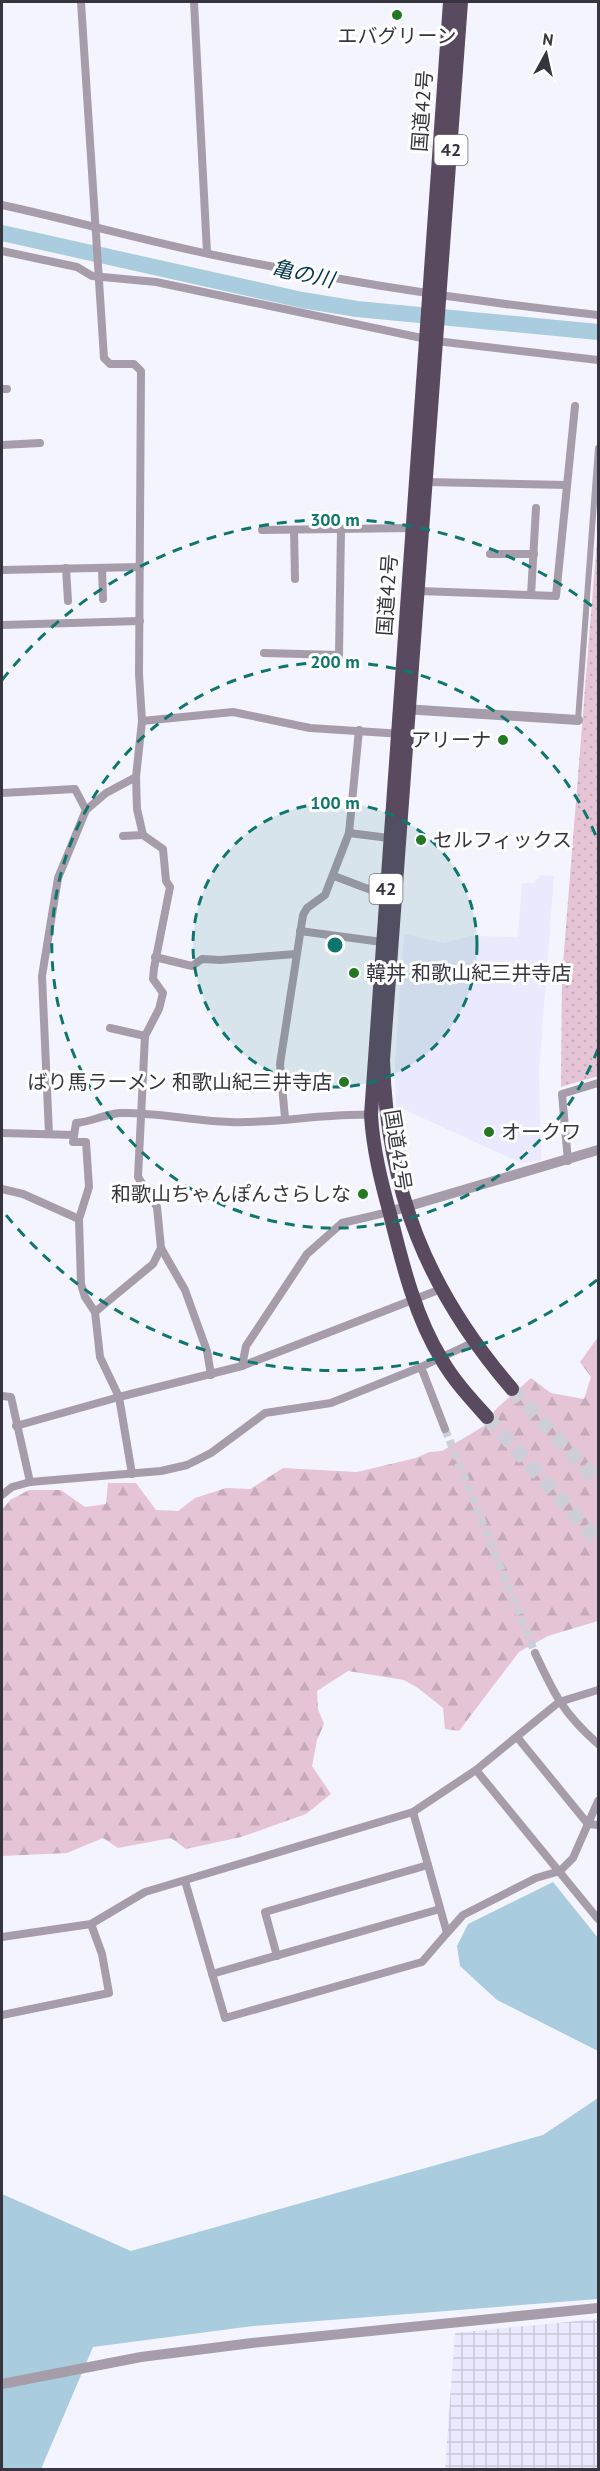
<svg xmlns="http://www.w3.org/2000/svg" width="600" height="2471" font-family="'PT Sans','Noto Sans JP',sans-serif">
  <style>
    .built { fill: #eae9fd }
    .industrial { fill: url(#industrial-grid) }
    .grass { fill: url(#grass-dots) }
    .forest { fill: url(#forest-firs) }
    .water { fill: #a9ccde }
    .lines { fill: none; stroke-linecap: round; stroke-linejoin: round }
    .river { stroke: #a9ccde; stroke-width: 16 }
    .minor-tunnel { stroke: #ceced8; stroke-width: 8; stroke-dasharray: 8 4; stroke-linecap: butt }
    .trunk-tunnel { stroke: #ceced8; stroke-width: 14; stroke-dasharray: 14 7; stroke-linecap: butt }
    .pedestrian { stroke: #a79daa; stroke-width: 6 }
    .minor { stroke: #a79daa; stroke-width: 8 }
    .tertiary { stroke: #a79daa; stroke-width: 10 }
    .trunk { stroke: #5a4a60; stroke-width: 14 }
    .ring { fill: none; stroke: #0f766e; stroke-width: 3; stroke-dasharray: 10 8 }
    .poi-dot { fill: #247824; stroke: #fff; stroke-width: 2 }
    .labels { text-anchor: middle; stroke-width: 6; stroke-linejoin: round; paint-order: stroke }
    .shield { fill: #fff; stroke: #727279; stroke-width: 1.5 }
    .shield-label { font-size: 18px; font-weight: bold; fill: #36353f }
    .poi-label { font-size: 20px; fill: #36353f; stroke: #fff; text-anchor: end }
    .street-label { font-size: 20px; fill: #36353f; stroke: #fff }
    .water-label { font-size: 21px; font-style: italic; fill: #05374b; stroke: #fff }
    .centre { fill: #0f766e; stroke: #fff; stroke-width: 3 }
    .ring-label { font-size: 18px; text-anchor: middle; font-weight: bold; fill: #0f766e; stroke: #fff; stroke-width: 6; stroke-linejoin: round; paint-order: stroke }
  </style>
  <defs>
    <pattern id="industrial-grid" width="8" height="8" patternUnits="userSpaceOnUse" patternTransform="scale(1.5)"><rect width="8" height="8" fill="#eae9fd"/><path d="M0 4h8M4 0v8" fill="none" stroke="#c9c8da"/></pattern>
    <pattern id="grass-dots" width="8" height="8" patternUnits="userSpaceOnUse" patternTransform="scale(1.5)"><rect width="8" height="8" fill="#e5c5d5"/><path d="M2 2h.1M6 6h.1" fill="none" stroke="#c5aab8" stroke-width="1.8" stroke-linecap="round"/></pattern>
    <pattern id="forest-firs" width="22" height="20" patternUnits="userSpaceOnUse" patternTransform="scale(1.5)"><rect width="22" height="20" fill="#e5c5d5"/><path d="M5 1l3.5 6h-7zM16 11l3.5 6h-7z" fill="#c5aab8"/></pattern>
  </defs>
  <rect width="100%" height="100%" fill="#f4f4fe"/>
  <path class="built" d="M540,875l14,1 -15,194 2,90 -20,3 -118,-54 -7,-1 -1,-44 9,-130 40,9 26,-7 48,1 4,-54h12z"/>
  <path class="industrial" d="M598,2319v150h-153l10,-136z"/>
  <path class="grass" d="M598,526v550l-37,11 1,-111z"/>
  <path class="forest" d="M598,1337v284l-50,15 -29,16 -60,79 -14,-2 -2,-21 -25,-20 -14,-8 -56,-9 -31,20 1,18 6,15 -7,16 -5,26 19,28 -25,20 -65,23 -55,12 -15,-11 -53,10 -15,-10 -36,15 -65,3v-346l8,-10 19,-10h32l24,17 21,-3 2,-21h28l20,27 22,1 17,-13 31,-10 24,1 33,-21 74,4 59,-14 13,-6 13,-1 42,-25 12,-17 35,-31 20,15 33,6 7,-22 -11,-15z"/>
  <g class="water">
    <path d="M553,1882l45,56v113l-101,-51 -37,-34 -3,-20 11,-22z"/>
    <path d="M598,2098v201l-345,27 -160,21 -52,122 -39,1v-276l129,57 412,-116z"/>
  </g>
  <g class="lines">
    <path class="river" d="M2,233l300,67 55,9 241,23"/>
    <path class="minor-tunnel" d="M445,1429l90,224"/>
    <g class="trunk-tunnel">
      <path d="M512,1389l86,93"/>
      <path d="M487,1417l111,124"/>
    </g>
    <path class="pedestrian" d="M578,720l20,-272"/>
    <g class="minor">
      <path d="M81,2l23,356 6,6h24l7,7 -2,303 3,47 -6,56 1,32 6,26 20,14 3,32 4,6 -16,81 -1,11 10,14 -4,16 -14,27 -7,141 19,30 4,41 24,42 22,61 4,24"/>
      <path d="M194,2l13,251"/>
      <path d="M2,205c69,15 137,34 207,49 129,27 259,47 389,61"/>
      <path d="M2,251l75,16 15,9 64,6 280,59 162,19"/>
      <path d="M2,389h5"/>
      <path d="M2,445l38,-2"/>
      <path d="M426,482l141,3"/>
      <path d="M262,530l150,-2"/>
      <path d="M294,530l1,49"/>
      <path d="M490,554h44"/>
      <path d="M66,568l2,33"/>
      <path d="M102,568l1,31"/>
      <path d="M2,570l138,-3"/>
      <path d="M419,591l137,5 19,-190"/>
      <path d="M531,595l5,-87"/>
      <path d="M2,625l138,-4"/>
      <path d="M264,653l75,2 2,-126"/>
      <path d="M142,721l91,-9 77,16 93,6"/>
      <path d="M2,793l73,-4 11,21"/>
      <path d="M349,833l40,5"/>
      <path d="M123,836l20,-1"/>
      <path d="M334,876l37,14"/>
      <path d="M300,931l82,11"/>
      <path d="M155,957l37,9 10,-7 18,1 76,-6"/>
      <path d="M110,1028l35,8"/>
      <path d="M285,1118l-5,-54 23,-149 4,-7 18,-13 24,-62 10,-103"/>
      <path d="M2,1133l72,2"/>
      <path d="M49,1134l-7,-158 16,-98 28,-68 20,-17 30,-16"/>
      <path d="M568,1161l-6,-67 36,-11"/>
      <path d="M2,1189l21,5 56,25"/>
      <path d="M95,1312l58,-48 8,-16"/>
      <path d="M242,1366l4,-20 61,-92 35,-31 47,-11"/>
      <path d="M421,1367l24,62"/>
      <path d="M2,1396l9,1 19,85"/>
      <path d="M16,1426l103,-29 123,-31 199,-77"/>
      <path d="M132,1474l-13,-77 -19,-40 -5,-45 -10,-15 -4,-13 -2,-65 10,-32 -3,-45h-13l3,-19c15,-1 29,-9 44,-10 37,-1 73,8 110,9 47,2 93,-9 141,-7"/>
      <path d="M2,1495l10,-8 18,-5 131,-11 26,-6 24,-12 54,-40 66,-10 90,-36 53,-25"/>
      <path d="M535,1653c19,41 28,60 63,91"/>
      <path d="M517,1737l71,87 10,1"/>
      <path d="M476,1770l122,149"/>
      <path d="M185,1881l40,137 197,-56 25,-29 -19,-68"/>
      <path d="M447,1933l16,-18 73,-37 24,-7 13,-13 25,-57"/>
      <path d="M2,1937l89,-13 54,-32 268,-80 63,-42 83,-68 39,-12"/>
      <path d="M277,1956l-12,-44 163,-47 -15,-53"/>
      <path d="M212,1974l228,-65"/>
      <path d="M2,2015l107,-22 -7,-39 -11,-30"/>
    </g>
    <g class="tertiary">
      <path d="M403,709l175,11"/>
      <path d="M389,1212l209,-62"/>
      <path d="M2,2384l139,-27 111,-14 346,-35"/>
    </g>
    <g class="trunk">
      <path d="M450,2l-79,1113c2,34 10,66 19,99 12,48 25,103 52,146 12,21 29,39 45,57"/>
      <path d="M461,2l-78,1058c4,131 44,230 129,329"/>
    </g>
  </g>
  <circle cx="335" cy="945" r="142" fill="#0f766e" fill-opacity=".12"/>
  <g class="ring">
    <circle cx="335" cy="945" r="142"/>
    <path d="M598 1049A283 283 0 1 1 598 841"/>
    <path d="M597 1280A425 425 0 0 1 2 1210M2 680A425 425 0 0 1 597 610"/>
  </g>
  <g class="poi-dot">
    <circle cx="397" cy="15" r="6"/>
    <circle cx="503" cy="740" r="6"/>
    <circle cx="421" cy="840" r="6"/>
    <circle cx="354" cy="973" r="6"/>
    <circle cx="344" cy="1082" r="6"/>
    <circle cx="489" cy="1132" r="6"/>
    <circle cx="363" cy="1194" r="6"/>
  </g>
  <g class="labels">
    <g class="shield">
      <rect x="434.5" y="135" width="33" height="30" rx="4.5"/>
      <rect x="369.5" y="874" width="33" height="30" rx="4.5"/>
    </g>
    <g class="shield-label">
      <text x="451" y="156">42</text>
      <text x="386" y="895">42</text>
    </g>
    <g class="poi-label">
      <text x="397" y="43" text-anchor="middle">エバグリーン</text>
      <text x="491" y="747">アリーナ</text>
      <text x="433" y="847" text-anchor="start">セルフィックス</text>
      <text x="366" y="980" text-anchor="start">韓丼 和歌山紀三井寺店</text>
      <text x="332" y="1089">ばり馬ラーメン 和歌山紀三井寺店</text>
      <text x="501" y="1139" text-anchor="start">オークワ</text>
      <text x="351" y="1201">和歌山ちゃんぽんさらしな</text>
    </g>
    <g class="street-label">
      <text transform="translate(422 111) rotate(-86)" y="7">国道42号</text>
      <text transform="translate(387 595) rotate(-86)" y="7">国道42号</text>
      <text transform="translate(398 1150) rotate(81)" y="7">国道42号</text>
    </g>
    <g class="water-label">
      <text transform="translate(303 274) rotate(12)" y="7">亀の川</text>
    </g>
  </g>
  <circle cx="335" cy="945" r="9" class="centre"/>
  <g class="ring-label">
    <text x="335" y="526">300 m</text>
    <text x="335" y="668">200 m</text>
    <text x="335" y="809">100 m</text>
  </g>
  <rect width="600" height="2471" fill="none" stroke="#36353f" stroke-width="6"/>
  <g transform="translate(546 54) rotate(8)" stroke="#ffffff" stroke-width="4.5" paint-order="stroke">
  <path d="M0-4.5L10 22L0 15L-10 22Z" fill="#36353f"/>
  <text y="-9" font-size="16" font-weight="bold" text-anchor="middle" fill="#36353f">N</text>
  </g>
</svg>
